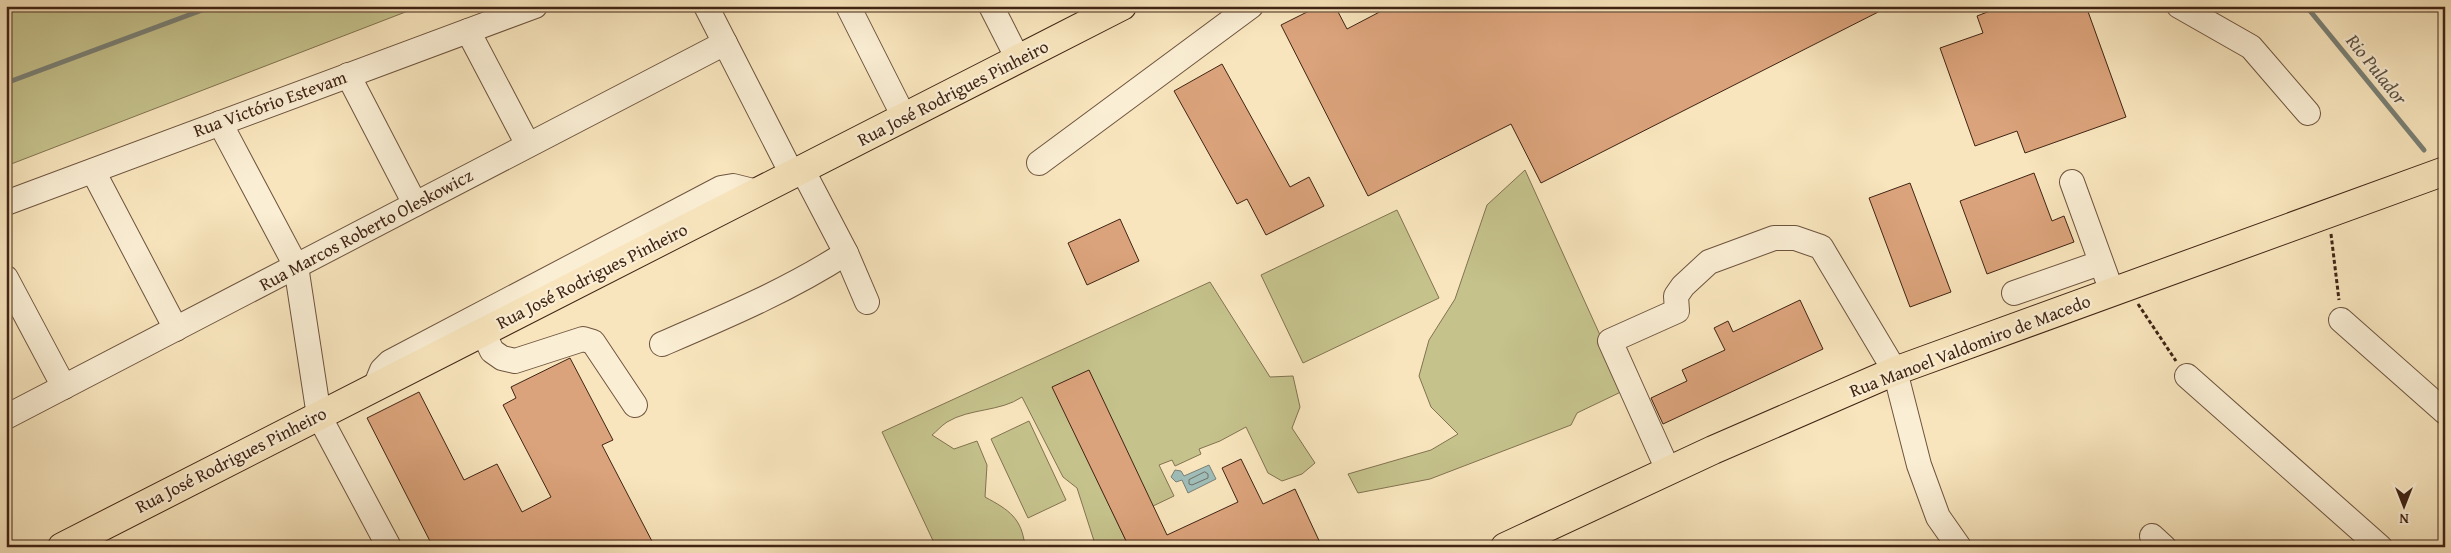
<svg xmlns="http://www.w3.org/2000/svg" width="2451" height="553" font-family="'Gentium Book Plus',serif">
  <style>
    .green { fill: #c5c28c; stroke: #827350 }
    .water { fill: #9fbdb8; stroke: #798076 }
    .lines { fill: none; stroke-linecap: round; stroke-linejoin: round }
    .shore { stroke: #707066; stroke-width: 1 }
    .stream { stroke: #798076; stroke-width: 5 }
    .building { fill: #dba37b; stroke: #402414 }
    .minor-casing { stroke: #6e543e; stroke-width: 26 }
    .major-casing { stroke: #402414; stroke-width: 30 }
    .path { stroke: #402414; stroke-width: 3; stroke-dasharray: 4 2.5; stroke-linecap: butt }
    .minor { stroke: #faeed4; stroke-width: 24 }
    .major { stroke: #f8e5bd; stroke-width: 28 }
    .labels { text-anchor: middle; stroke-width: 4.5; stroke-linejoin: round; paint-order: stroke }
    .street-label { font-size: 18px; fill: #402414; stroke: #faeed4 }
    .water-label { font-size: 19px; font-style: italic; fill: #5c5245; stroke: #faeed4 }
  </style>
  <rect width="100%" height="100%" fill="#f8e5bd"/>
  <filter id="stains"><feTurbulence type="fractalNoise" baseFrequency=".004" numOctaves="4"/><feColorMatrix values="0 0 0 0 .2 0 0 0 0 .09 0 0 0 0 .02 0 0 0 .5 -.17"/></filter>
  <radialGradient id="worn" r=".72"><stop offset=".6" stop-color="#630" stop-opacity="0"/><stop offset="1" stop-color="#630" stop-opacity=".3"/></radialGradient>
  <g class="green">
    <path d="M6,6h415l-415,160z"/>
    <path d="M1525,170l100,220 -48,23 -6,12 -141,54 -72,14 -10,-19 83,-24 27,-16 -27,-27 -12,-31 10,-36 26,-41 32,-94z"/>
    <path d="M1397,210l42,88 -136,65 -42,-88z"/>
    <path d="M1210,282l60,95 23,-1 7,31 -8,21 23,35 -13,11 -20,7 -14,-8 -22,-46 -26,14 -21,8 2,5 -26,12 -3,-6 -13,5 15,31 -21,10 -100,-119 76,160h-33l-19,-59 -14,-11 -41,-80c-22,15 -52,11 -75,25 -6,4 -10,9 -15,13l22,14 23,-8 10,24 -2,32c24,13 37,21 40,50h-89l-54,-115z"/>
    <path d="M1029,421l37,79 -38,18 -37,-79z"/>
  </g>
  <path class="water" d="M1209,465l7,14 -28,14 -6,-13 -6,2 -5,-5 4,-7 6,1 3,5z"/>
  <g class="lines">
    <path class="shore" d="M1205,472l3,2v4l-16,7 -3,-1v-4z"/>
    <g class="stream">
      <path d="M2306,6l118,144"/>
      <path d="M6,83l207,-77"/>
    </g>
  </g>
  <g class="building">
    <path d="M1319,6h16l12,23 44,-23h499l-349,177 -30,-59 -143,72 -87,-171z"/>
    <path d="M2003,6h83l40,111 -101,36 -8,-22 -42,15 -35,-98 43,-15 -6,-17z"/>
    <path d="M1222,64l68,123 19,-10 15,29 -58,29 -19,-36 -10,5 -63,-113z"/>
    <path d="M2034,173l18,48 12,-5 10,26 -87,32 -27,-73z"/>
    <path d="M1910,183l41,109 -41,15 -41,-109z"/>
    <path d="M1120,219l19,42 -52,24 -19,-42z"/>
    <path d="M1800,300l23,49 -160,75 -12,-26 36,-17 -5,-11 43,-20 -11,-22 14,-7 5,11z"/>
    <path d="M570,358l43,82 -11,5 53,102h-222l-66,-129 52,-26 45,88 33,-16 25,48 29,-15 -48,-92 13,-7 -5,-11z"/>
    <path d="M1089,370l78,165 71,-33 -16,-34 19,-9 22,45 32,-15 27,58h-193l-77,-160z"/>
  </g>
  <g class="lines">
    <defs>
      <g id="minor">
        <path d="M706,6l86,168"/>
        <path d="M848,6l56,111"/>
        <path d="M991,6l27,53"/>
        <path d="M2179,6l72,41 57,66"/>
        <path d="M468,31l60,114"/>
        <path d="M348,75l67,129"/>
        <path d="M220,123l76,143 23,150 70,131"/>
        <path d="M1039,163l212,-157"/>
        <path d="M802,169l44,84 21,49"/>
        <path d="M93,171l83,158"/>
        <path d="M2072,182l40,110"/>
        <path d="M6,203l529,-197"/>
        <path d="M6,278l58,109"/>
        <path d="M2014,293l86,-30"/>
        <path d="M2341,320l104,92"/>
        <path d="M483,332l9,19 10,7 13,3 68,-22 10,3 42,63"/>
        <path d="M662,344c63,-27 127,-54 184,-91"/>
        <path d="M2187,376l193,171"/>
        <path d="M375,387l7,-17 8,-8 331,-174 12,-2 24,6"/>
        <path d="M6,417l719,-374"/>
        <path d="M1668,470l-58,-129 67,-30 -1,-15 7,-10 26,-24 65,-24h21l26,9 74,124 24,94 19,52 21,30"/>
        <path d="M2152,536l12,11"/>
      </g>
      <g id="major">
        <path d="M62,547l1060,-541"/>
        <path d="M1505,547l208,-97 182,-79 550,-200"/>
      </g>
    </defs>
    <use href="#minor" class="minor-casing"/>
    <use href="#major" class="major-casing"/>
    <g class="path">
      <path d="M2331,234l8,66"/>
      <path d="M2138,304l38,57"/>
    </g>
    <use href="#minor" class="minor"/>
    <use href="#major" class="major"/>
  </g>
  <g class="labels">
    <g class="street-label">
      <text transform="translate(953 93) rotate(-27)" y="6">Rua José Rodrigues Pinheiro</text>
      <text transform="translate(270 104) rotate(-20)" y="6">Rua Victório Estevam</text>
      <text transform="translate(366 230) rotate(-28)" y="6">Rua Marcos Roberto Oleskowicz</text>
      <text transform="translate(592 276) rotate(-27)" y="6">Rua José Rodrigues Pinheiro</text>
      <text transform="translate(1970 346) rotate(-21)" y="6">Rua Manoel Valdomiro de Macedo</text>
      <text transform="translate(231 460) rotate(-27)" y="6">Rua José Rodrigues Pinheiro</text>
    </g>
    <g class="water-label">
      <text transform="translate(2377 69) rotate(51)" y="7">Rio Pulador</text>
    </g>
  </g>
  <rect width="2451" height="553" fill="none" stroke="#f8e5bd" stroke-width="25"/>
  <rect x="8" y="8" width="2436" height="538" fill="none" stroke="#402414" stroke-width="2.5"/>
  <rect x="12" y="12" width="2426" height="528" fill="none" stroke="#402414"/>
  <g transform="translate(2404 506) rotate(180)" stroke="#faeed4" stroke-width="4" paint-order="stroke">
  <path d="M0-4L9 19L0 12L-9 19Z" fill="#402414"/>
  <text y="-8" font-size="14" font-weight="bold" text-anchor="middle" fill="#402414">N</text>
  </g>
  <rect width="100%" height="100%" filter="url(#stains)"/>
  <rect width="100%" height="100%" fill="url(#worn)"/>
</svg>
